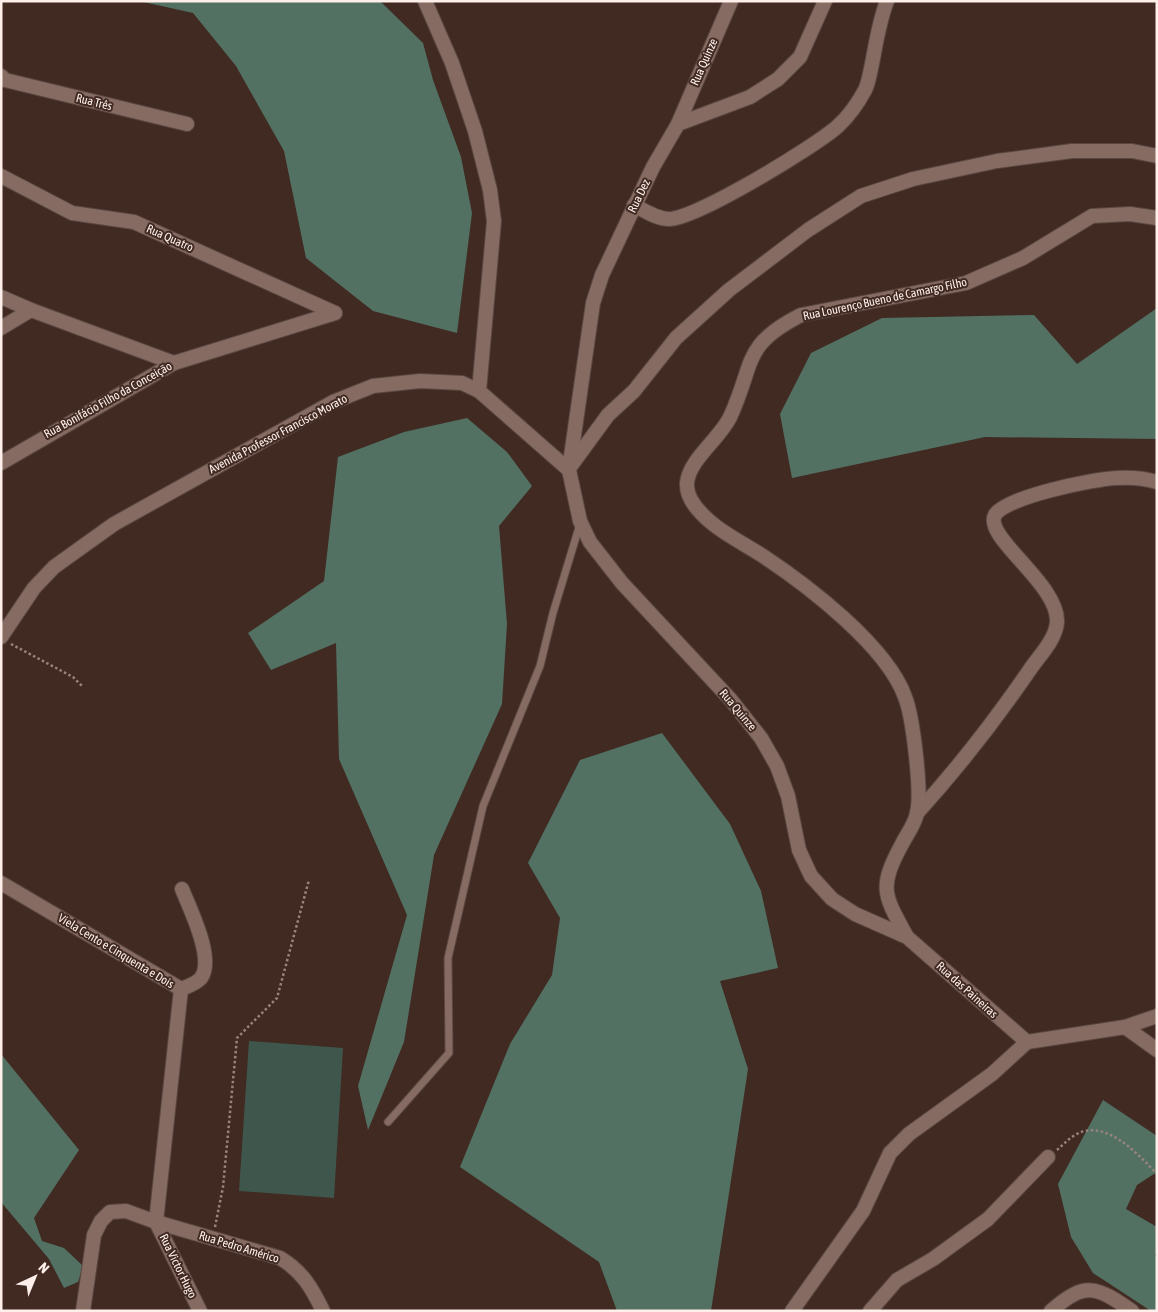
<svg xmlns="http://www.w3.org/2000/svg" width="1158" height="1312" font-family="'Asap Condensed',sans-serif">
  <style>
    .green { fill: #3e564b }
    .forest { fill: #527163 }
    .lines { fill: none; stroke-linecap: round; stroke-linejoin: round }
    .lane-casing { stroke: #5a4741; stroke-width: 9 }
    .street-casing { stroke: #5a4741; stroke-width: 16 }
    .path { stroke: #98847e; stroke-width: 2.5; stroke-dasharray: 2.5 2.5; stroke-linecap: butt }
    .lane { stroke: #856b62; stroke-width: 7 }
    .street { stroke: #856b62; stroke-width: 14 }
    .labels { text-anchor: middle; stroke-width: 4; stroke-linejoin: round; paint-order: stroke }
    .street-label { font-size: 12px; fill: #feefea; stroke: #412a22 }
  </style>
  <rect width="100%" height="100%" fill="#412a22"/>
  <path class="green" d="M249,1041l94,7 -9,150 -95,-7z"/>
  <g class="forest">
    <path d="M139,1h241l43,42 10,37 28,77 11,56 -15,120 -84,-22 -67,-53 -22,-107 -48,-85 -43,-53z"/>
    <path d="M1157,308v131l-172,-2 -193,41 -12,-64 31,-61 71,-35 152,-3 43,49z"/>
    <path d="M467,418l40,34 25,34 -33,40 8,98 -5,80 -68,151 -30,187 -36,88 -10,-44 49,-171 -68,-156 -3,-116 -65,27 -23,-37 76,-52 14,-124 66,-25z"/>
    <path d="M662,733l68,91 31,67 17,77 -58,13 28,88 -37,242h-94l-18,-49 -139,-95 50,-123 42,-69 8,-57 -32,-55 52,-103z"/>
    <path d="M1,1054l78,96 -45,68 8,23 22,7 19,18 -5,16 -14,6 -15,-29 -48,-57z"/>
    <path d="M1103,1100l54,36v36l-20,13 -11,24 31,18v26l-2,2 2,3v53h-6l-58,-38 -22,-36 -13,-53z"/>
  </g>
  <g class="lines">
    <defs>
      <path id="lane" d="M388,1122l61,-69 -1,-95 35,-152 57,-140 13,-53 27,-89"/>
      <g id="street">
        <path d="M425,1l27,62 23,68 15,59 4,31 -15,170"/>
        <path d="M825,1l-25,56 -22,22 -28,18 -72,27 -25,43 -51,108 -9,28 -24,167 11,51 10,21 32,41 109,117 30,38 16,28 11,30 11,54 12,26 21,23 23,15 52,23 120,105"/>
        <path d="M1,76l4,4 182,44"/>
        <path d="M678,124l53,-123"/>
        <path d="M1,176l71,37 62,9 201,91"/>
        <path d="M634,205c11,6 23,14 35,14 27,0 147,-73 169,-93 11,-10 20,-23 27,-36 4,-8 5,-18 7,-26 4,-21 7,-42 15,-63"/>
        <path d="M1,297l30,13 143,53"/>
        <path d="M1,328l30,-18"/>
        <path d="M1,463l173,-100 161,-50"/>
        <path d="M570,467l38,-52 26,-24 42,-53 53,-48 79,-60 53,-34 52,-17 84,-18 75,-10h60l25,5"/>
        <path d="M1,637l33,-49 20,-21 60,-43 219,-122 40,-16 47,-5 42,2 17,8 90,79"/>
        <path d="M917,813c42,-46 79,-94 114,-145 9,-13 25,-29 26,-46 2,-38 -74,-85 -62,-107 10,-18 99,-36 121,-37 14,-1 28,0 41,4"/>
        <path d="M1,883l180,106c7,-3 15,-5 20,-11 14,-19 -11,-69 -19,-89"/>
        <path d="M907,937c-23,-42 -29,-49 -5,-93 5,-10 13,-20 15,-31 5,-21 -4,-96 -12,-116 -18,-51 -98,-112 -142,-141 -20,-13 -45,-25 -61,-42 -8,-8 -16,-19 -15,-31 2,-24 35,-46 44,-68 24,-53 11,-70 70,-100l165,-32 57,-25 69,-42 38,-2 27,4"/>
        <path d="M1125,1027l32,23"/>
        <path d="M1027,1042l98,-15 32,-11"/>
        <path d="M156,1222l25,-233"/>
        <path d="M156,1222l44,89"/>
        <path d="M83,1311l11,-76 7,-14 9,-9 16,-1 30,11 124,36c22,13 32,30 43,53"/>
        <path d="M792,1311l71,-100 27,-58 19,-19 83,-60 35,-32"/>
        <path d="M870,1311l27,-31 36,-21 55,-40 60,-62"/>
        <path d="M1051,1311c34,-30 45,-25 81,0"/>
      </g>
    </defs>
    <use href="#lane" class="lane-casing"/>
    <use href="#street" class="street-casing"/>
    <g class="path">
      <path d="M11,644l62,33 10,10"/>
      <path d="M1057,1150c6,-5 11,-11 18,-15 30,-18 64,20 82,39"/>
      <path d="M215,1227l8,-40 14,-149 40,-40 32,-118"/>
    </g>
    <use href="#lane" class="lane"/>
    <use href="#street" class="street"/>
  </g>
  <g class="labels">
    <g class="street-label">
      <text transform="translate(704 62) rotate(-66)" y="4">Rua Quinze</text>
      <text transform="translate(94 102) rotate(14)" y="4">Rua Três</text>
      <text transform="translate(639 196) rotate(-64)" y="4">Rua Dez</text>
      <text transform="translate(170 238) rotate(24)" y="4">Rua Quatro</text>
      <text transform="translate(885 299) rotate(-12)" y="4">Rua Lourenço Bueno de Camargo Filho</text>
      <text transform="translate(108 400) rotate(-29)" y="4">Rua Bonifácio Filho da Conceição</text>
      <text transform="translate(278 434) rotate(-28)" y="4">Avenida Professor Francisco Morato</text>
      <text transform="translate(738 710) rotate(50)" y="4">Rua Quinze</text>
      <text transform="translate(116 951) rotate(31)" y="4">Viela Cento e Cinquenta e Dois</text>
      <text transform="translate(967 990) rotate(42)" y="4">Rua das Paineiras</text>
      <text transform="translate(239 1247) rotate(17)" y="4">Rua Pedro Américo</text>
      <text transform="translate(178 1266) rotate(64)" y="4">Rua Victor Hugo</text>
    </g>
  </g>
  <rect width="1158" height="1312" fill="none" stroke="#feefea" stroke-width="5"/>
  <g transform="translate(35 1277) rotate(44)" stroke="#412a22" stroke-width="4" paint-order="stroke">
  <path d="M0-4L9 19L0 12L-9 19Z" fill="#feefea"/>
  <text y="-8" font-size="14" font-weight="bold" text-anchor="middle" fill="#feefea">N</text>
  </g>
</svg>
